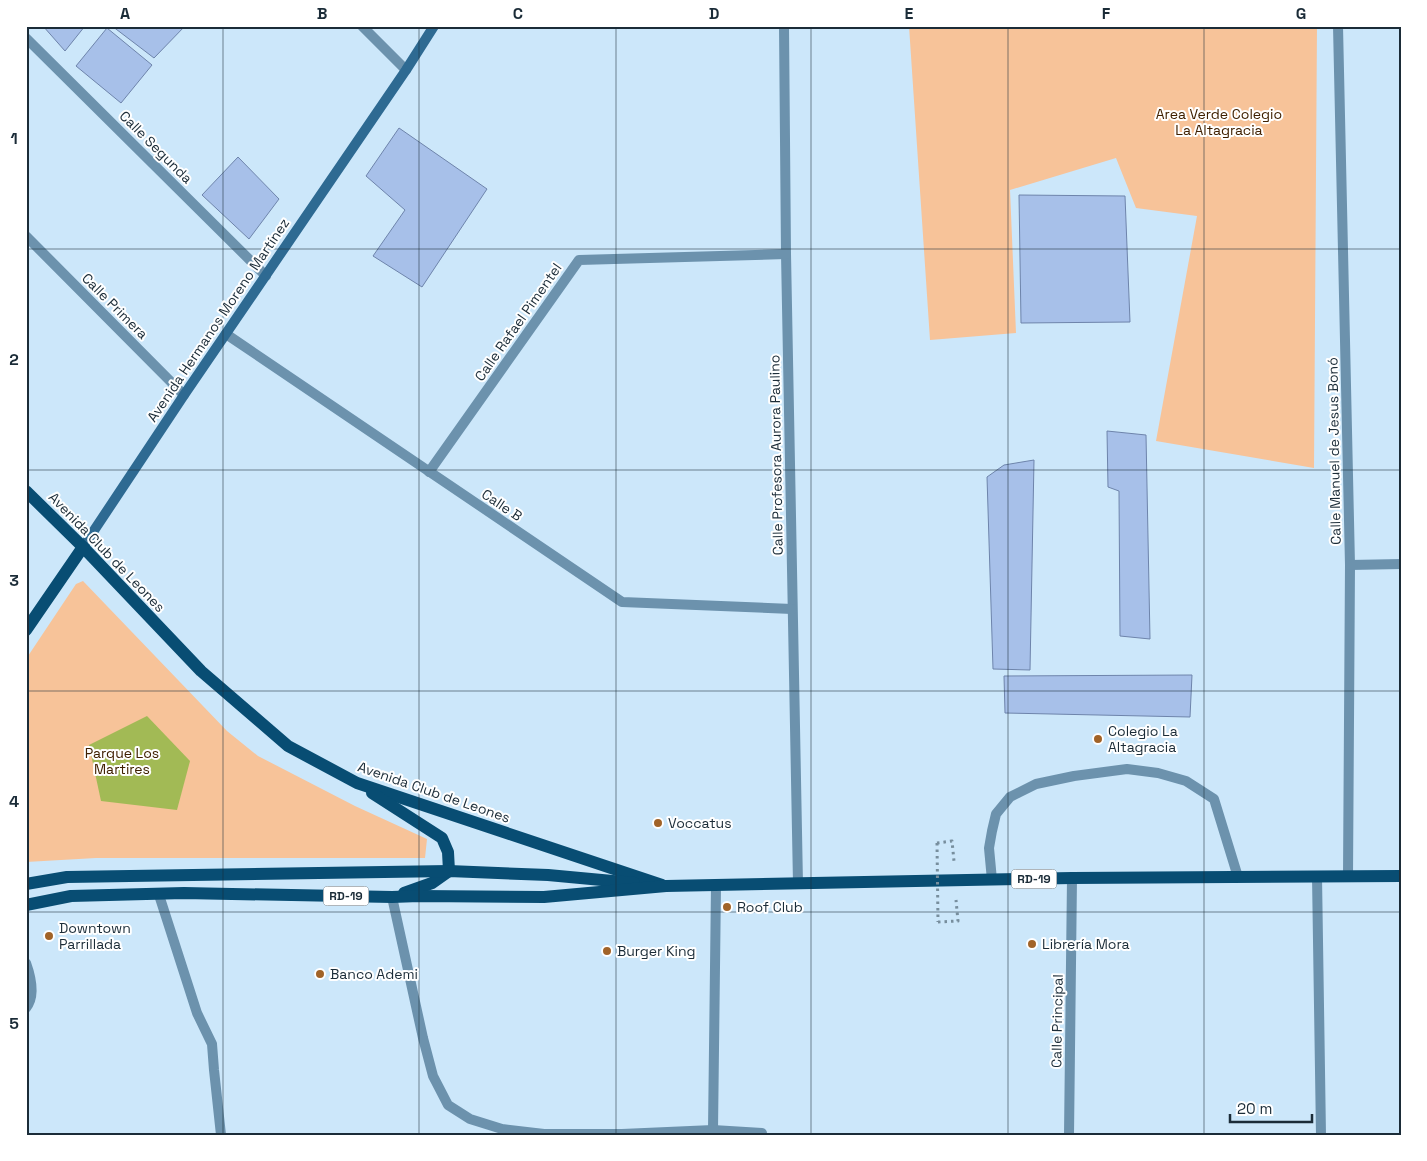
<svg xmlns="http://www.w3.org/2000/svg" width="1427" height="1161" font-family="'Space Grotesk',sans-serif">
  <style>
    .green { fill: #f7c399 }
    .water { fill: #a2ba55 }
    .building { fill: #a7c0e9; stroke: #6e84ab }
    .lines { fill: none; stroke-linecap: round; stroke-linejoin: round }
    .path { stroke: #778e9d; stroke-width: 3; stroke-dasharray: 2.5 4; stroke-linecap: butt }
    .lane { stroke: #6c92ad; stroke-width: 10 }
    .street { stroke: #6c92ad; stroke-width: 10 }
    .secondary { stroke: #2e6a92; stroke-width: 10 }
    .primary { stroke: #084d73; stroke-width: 12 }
    .path-bridge { stroke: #778e9d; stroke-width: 3; stroke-dasharray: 2.5 4; stroke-linecap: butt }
    .grid { fill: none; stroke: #1b2c38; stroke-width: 1; stroke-opacity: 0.55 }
    .poi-dot { fill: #a16328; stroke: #fff; stroke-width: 2 }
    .labels { text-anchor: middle; stroke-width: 4; stroke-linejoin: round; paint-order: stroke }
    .shield { fill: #fff; stroke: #5f6b74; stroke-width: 1 }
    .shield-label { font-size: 12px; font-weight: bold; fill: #1b2c38 }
    .park-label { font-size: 14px; fill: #3f2001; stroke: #fff }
    .street-label { font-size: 14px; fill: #1b2c38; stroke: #fff }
    .poi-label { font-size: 14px; fill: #1b2c38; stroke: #fff; text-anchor: start }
    .neatline { fill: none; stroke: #1b2c38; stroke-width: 2 }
    .grid-label { font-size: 16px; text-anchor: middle; font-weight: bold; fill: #1b2c38 }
  </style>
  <rect width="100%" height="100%" fill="#cce7fa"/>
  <g class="green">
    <path d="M909,26h408l-3,442 -158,-27 41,-225 -61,-8 -20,-50 -106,32 6,143 -86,7z"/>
    <path d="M83,581l144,150 31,25 97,50 72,33 -2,19h-329l-70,4v-203l50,-75z"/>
  </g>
  <path class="water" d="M147,716l43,45 -13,49 -76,-9 -12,-56z"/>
  <g class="building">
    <path d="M43,26h42l-20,25z"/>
    <path d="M112,26h73l-31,32z"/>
    <path d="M107,28l45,37 -31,38 -45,-37z"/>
    <path d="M399,128l88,61 -65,98 -49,-31 32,-46 -39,-34z"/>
    <path d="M238,157l41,42 -30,40 -47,-44z"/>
    <path d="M1019,195l106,1 5,126 -109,1z"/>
    <path d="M1107,431l39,4 4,204 -30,-3 -1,-145 -11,-4z"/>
    <path d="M1034,460l-4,210 -37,-1 -6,-192 17,-12z"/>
    <path d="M1192,675l-2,42 -185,-4 -1,-37z"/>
  </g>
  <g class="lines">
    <g class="path">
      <path d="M937,843l15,-2 2,20"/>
      <path d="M938,922l20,-1 -2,-21"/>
    </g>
    <g class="lane">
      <path d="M992,880l-3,-32 3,-17 4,-17 14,-17 26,-13 38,-8 53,-7 31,4 28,8 28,18 24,78"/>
      <path d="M26,963c5,14 10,33 0,45"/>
    </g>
    <g class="street">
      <path d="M362,26l44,44"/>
      <path d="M784,26l2,228 12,630"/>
      <path d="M1338,26l12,539 -2,311"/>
      <path d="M26,38l240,238"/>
      <path d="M26,236l158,159"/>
      <path d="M226,334l396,268 170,7"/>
      <path d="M429,472l150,-212 207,-6"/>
      <path d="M1350,565l51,-1"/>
      <path d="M1317,876l4,259"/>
      <path d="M159,895l38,118 15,31 2,26 7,65"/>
      <path d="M392,897l31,141 10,38 15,29 22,14 32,10 42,5h78l91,-4 49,3"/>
      <path d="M713,1130l3,-244"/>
      <path d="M1069,1135l3,-257"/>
    </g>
    <path class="secondary" d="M83,547l101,-152 222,-325 28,-44"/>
    <g class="primary">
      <path d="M26,491l57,56 118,124 87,75 69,37 305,102"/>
      <path d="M26,630l57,-83"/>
      <path d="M372,793l70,45 6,14 1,19 -17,12 -28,10"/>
      <path d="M26,884l41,-7 382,-6 99,4 86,8"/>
      <path d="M26,905l45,-9 113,-3 208,4 27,-1 125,1 122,-11 406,-8 329,-2"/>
    </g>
    <path class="path-bridge" d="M937,843l1,79"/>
  </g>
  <path class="grid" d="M223,26v1109M419,26v1109M616,26v1109M811,26v1109M1008,26v1109M1204,26v1109M26,249h1375M26,470h1375M26,691h1375M26,912h1375"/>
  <g class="poi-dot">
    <circle cx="1098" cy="739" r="5"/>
    <circle cx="658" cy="823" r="5"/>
    <circle cx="727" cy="907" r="5"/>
    <circle cx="49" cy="936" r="5"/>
    <circle cx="1032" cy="944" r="5"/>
    <circle cx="607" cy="951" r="5"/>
    <circle cx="320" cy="974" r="5"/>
  </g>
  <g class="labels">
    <g class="shield">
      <rect x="1011.5" y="869.5" width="45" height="19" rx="4"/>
      <rect x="323.5" y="886.5" width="45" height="19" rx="4"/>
    </g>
    <g class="shield-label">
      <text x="1034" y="883">RD-19</text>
      <text x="346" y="900">RD-19</text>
    </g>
    <g class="park-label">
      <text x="1219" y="119">Area Verde Colegio<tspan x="1219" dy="16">La Altagracia</tspan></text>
      <text x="122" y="758">Parque Los<tspan x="122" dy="16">Martires</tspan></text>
    </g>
    <g class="street-label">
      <text transform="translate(156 147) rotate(45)" y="5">Calle Segunda</text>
      <text transform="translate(115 306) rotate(45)" y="5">Calle Primera</text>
      <text transform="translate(218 320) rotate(-56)" y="5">Avenida Hermanos Moreno Martínez</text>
      <text transform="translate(518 322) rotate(-55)" y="5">Calle Rafael Pimentel</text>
      <text transform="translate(1334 451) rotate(-91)" y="5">Calle Manuel de Jesus Bonó</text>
      <text transform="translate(776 455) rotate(-91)" y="5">Calle Profesora Aurora Paulino</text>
      <text transform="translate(502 505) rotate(34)" y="5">Calle B</text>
      <text transform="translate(107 552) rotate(46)" y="5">Avenida Club de Leones</text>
      <text transform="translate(434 792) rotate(19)" y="5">Avenida Club de Leones</text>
      <text transform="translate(1057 1021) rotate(-89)" y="5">Calle Principal</text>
    </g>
    <g class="poi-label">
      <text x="1108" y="736">Colegio La<tspan x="1108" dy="16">Altagracia</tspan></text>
      <text x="668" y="828">Voccatus</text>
      <text x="737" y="912">Roof Club</text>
      <text x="59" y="933">Downtown<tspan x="59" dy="16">Parrillada</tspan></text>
      <text x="1042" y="949">Librería Mora</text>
      <text x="617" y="956">Burger King</text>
      <text x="330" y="979">Banco Ademi</text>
    </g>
  </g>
  <rect width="1427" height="1161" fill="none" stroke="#ffffff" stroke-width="55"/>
  <path d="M1230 1114v8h82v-8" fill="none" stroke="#1b2c38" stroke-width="2.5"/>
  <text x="1237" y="1114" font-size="15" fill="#1b2c38" stroke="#ffffff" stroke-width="4" paint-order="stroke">20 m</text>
  <rect x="28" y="28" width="1372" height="1106" class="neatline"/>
  <g class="grid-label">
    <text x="125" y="19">A</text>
    <text x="322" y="19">B</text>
    <text x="518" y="19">C</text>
    <text x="714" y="19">D</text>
    <text x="909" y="19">E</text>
    <text x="1106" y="19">F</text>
    <text x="1301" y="19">G</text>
    <text x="14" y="144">1</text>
    <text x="14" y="365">2</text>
    <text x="14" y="586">3</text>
    <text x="14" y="807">4</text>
    <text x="14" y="1029">5</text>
  </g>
</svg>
